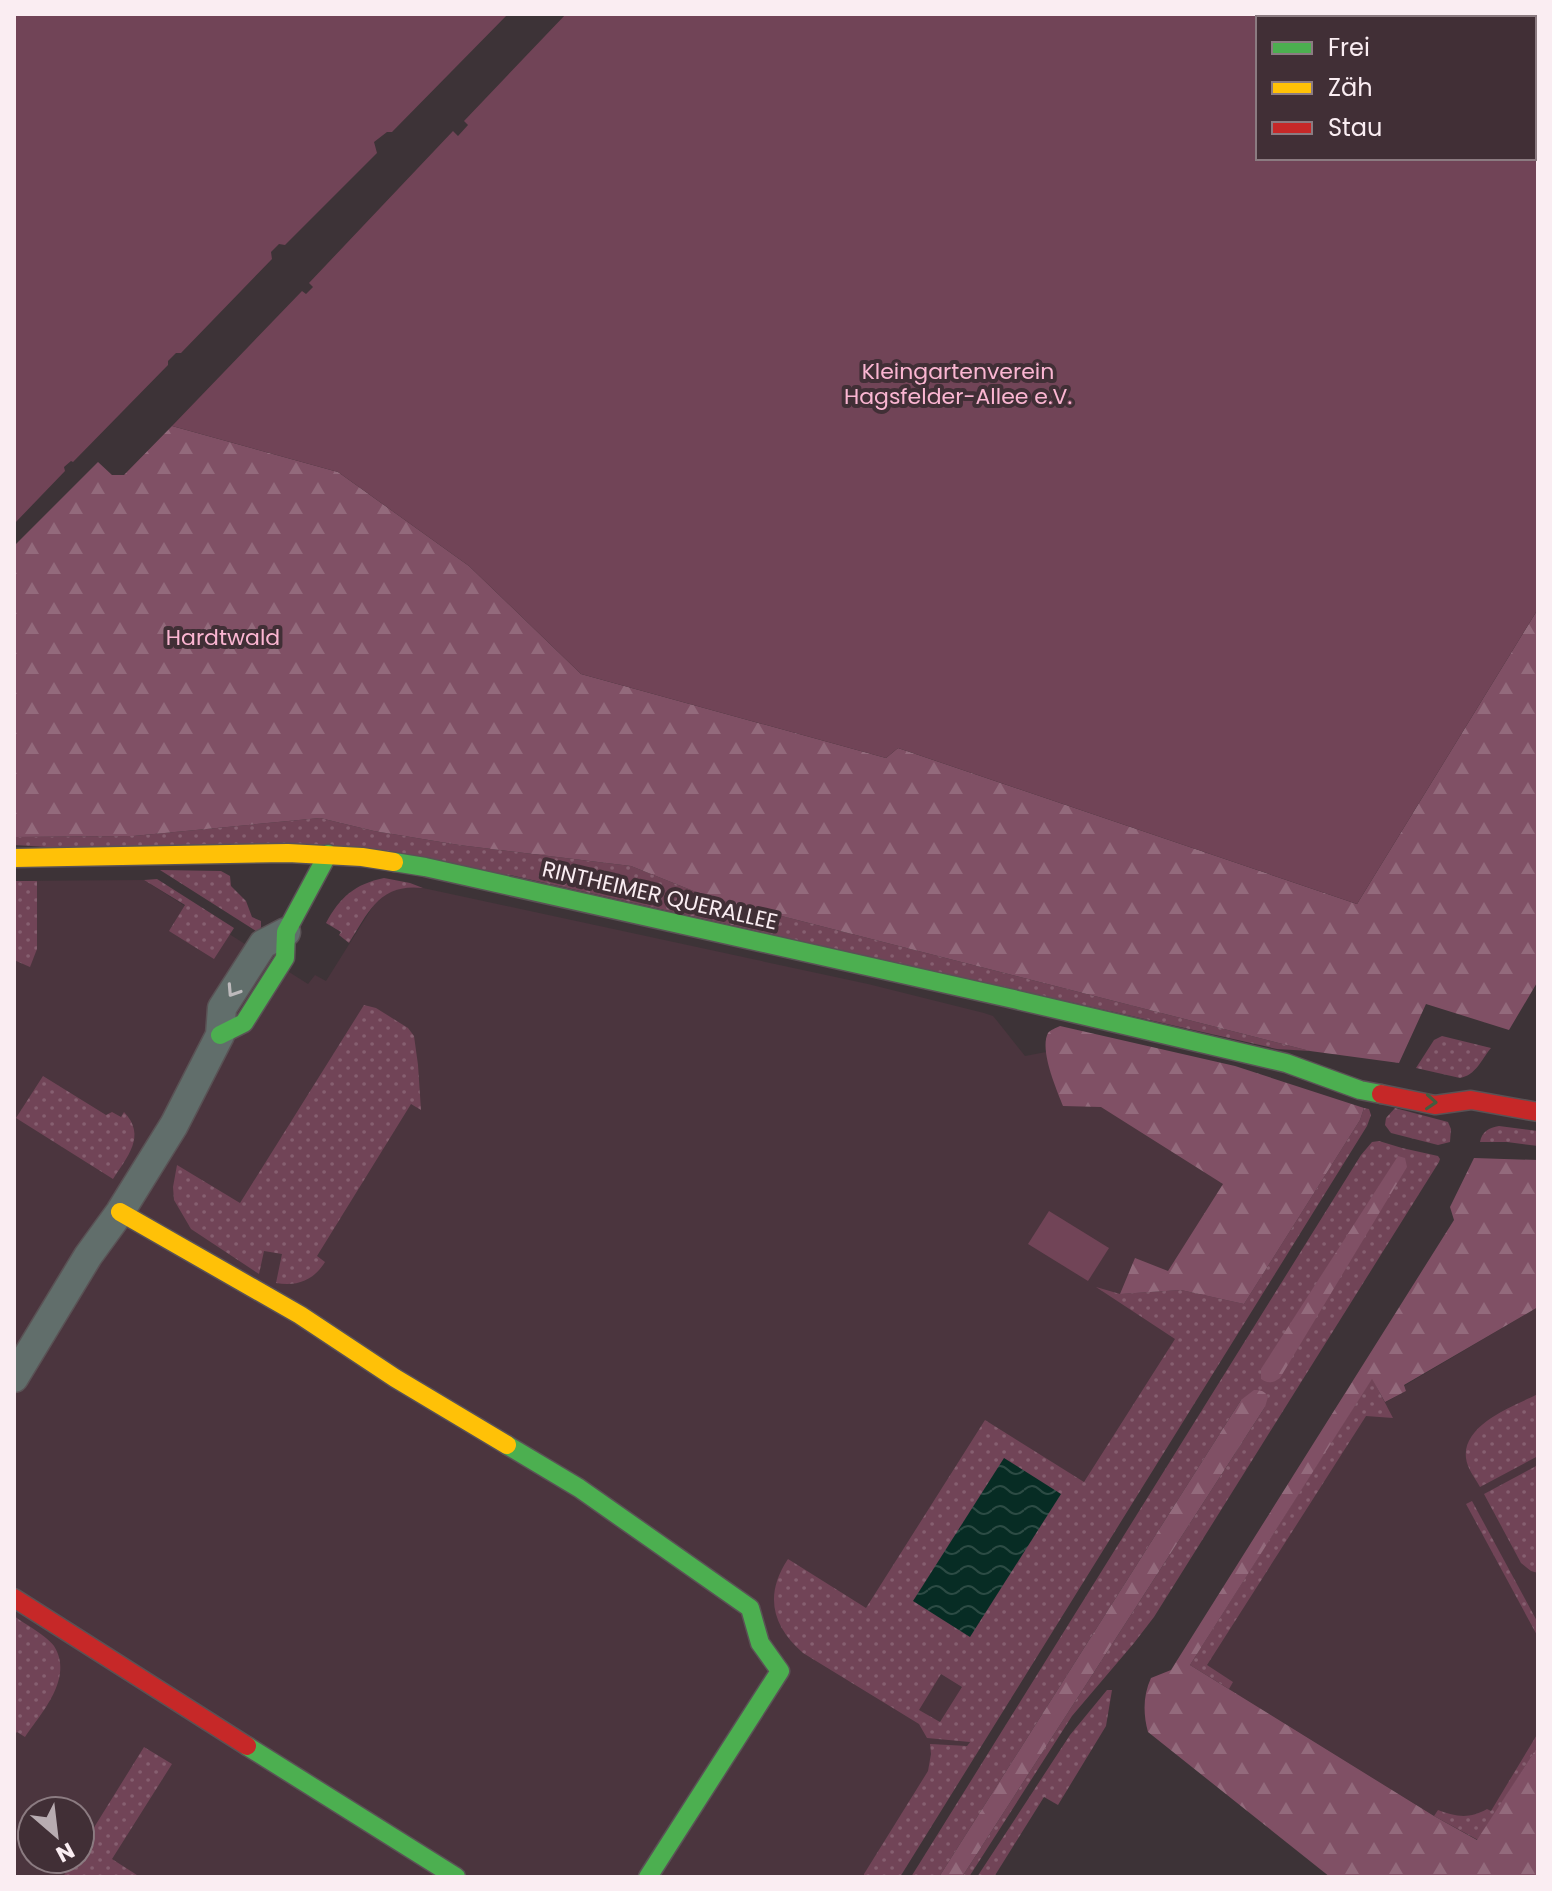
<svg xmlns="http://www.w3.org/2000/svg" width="1552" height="1891" font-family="Poppins,sans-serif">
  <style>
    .built { fill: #4b353e; fill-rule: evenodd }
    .grass { fill: url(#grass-dots); fill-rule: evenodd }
    .forest { fill: url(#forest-firs) }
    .garden { fill: #714457; fill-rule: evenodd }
    .water { fill: url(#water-waves) }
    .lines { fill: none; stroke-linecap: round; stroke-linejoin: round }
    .street-casing { stroke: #5a5255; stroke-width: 31 }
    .fast-casing { stroke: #5a5255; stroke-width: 21 }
    .slow-casing { stroke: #5a5255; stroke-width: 21 }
    .jam-casing { stroke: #5a5255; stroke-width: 21 }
    .street { stroke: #616e6b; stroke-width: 28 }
    .fast { stroke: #4caf50; stroke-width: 18 }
    .slow { stroke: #ffc107; stroke-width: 18 }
    .jam { stroke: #c62828; stroke-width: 18 }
    .oneway { stroke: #bdbabc }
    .oneway2 { stroke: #455c3f }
    .labels { text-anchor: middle; stroke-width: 8; stroke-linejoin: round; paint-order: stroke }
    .park-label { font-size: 22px; fill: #fbb6d2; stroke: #412f36 }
    .street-label { font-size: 22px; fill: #faedf2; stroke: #412f36 }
  </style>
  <defs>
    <pattern id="grass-dots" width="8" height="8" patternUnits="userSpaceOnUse" patternTransform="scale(2)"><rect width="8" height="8" fill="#714457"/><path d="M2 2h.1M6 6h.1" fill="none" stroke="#865f70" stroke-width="1.8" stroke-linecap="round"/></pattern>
    <pattern id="forest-firs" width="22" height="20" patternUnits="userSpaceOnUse" patternTransform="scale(2)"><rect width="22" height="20" fill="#805065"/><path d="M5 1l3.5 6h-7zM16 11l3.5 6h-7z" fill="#936a7c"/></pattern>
    <pattern id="water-waves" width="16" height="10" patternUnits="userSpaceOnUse" patternTransform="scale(2)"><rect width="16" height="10" fill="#072c24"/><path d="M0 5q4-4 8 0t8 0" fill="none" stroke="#2c4b44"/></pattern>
  </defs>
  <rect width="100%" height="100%" fill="#3d3337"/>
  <g class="built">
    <path d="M144,880l164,104 7,-9 11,6 49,-78 10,-9 12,-5 13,-3 13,2 445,96 116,29 9,3 5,6 27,34 21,-4 1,-17 3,-4 310,89 -475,757h-871v-996zM32,1811h48v48h-48z"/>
    <path d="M1538,1307v439l-60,94 -44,-24 -244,-151 182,-287 14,24 20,-11 -2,-5z"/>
  </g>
  <g class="grass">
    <path d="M320,818l54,13 85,14 172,21 80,32 599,153 -33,-2 -767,-174 -496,-30v-8l119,-1z"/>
    <path d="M160,870l61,1 9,5 1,10 15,15 6,16 9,4v6l-2,6z"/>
    <path d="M384,878l26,5 13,5c-43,-5 -54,23 -74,55l-10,-8 2,-3 -15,-9c14,-26 29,-39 58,-45z"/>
    <path d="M157,879l77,49 -20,31 -45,-28 16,-26 -41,-25z"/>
    <path d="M14,881h23v68l-7,18 -16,-7z"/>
    <path d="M364,1005l12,3 32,20 6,8 4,29 3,45 -10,-6 -94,152 8,6c-11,18 -28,25 -49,21l6,-29 -18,-3 -5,23 -68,-45 -17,-29 -1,-13 4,-22 63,38z"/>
    <path d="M1442,1036l49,12c-10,12 -15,27 -31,30l-44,-10 18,-28z"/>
    <path d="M43,1076l63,39 6,-3 9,5 3,-5c23,24 3,45 -11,67l-97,-61z"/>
    <path d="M1364,1108l5,1 2,6 -4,11 -467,751h-36v-3l64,-103 3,-17 -1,-10 37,2 3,-4 -43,-4 -8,-14 -116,-71c-31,-27 -39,-58 -15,-94l78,49 119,-188 99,62 91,-143 -79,-52 24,7 61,-4 63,14 116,-184zM941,1674l21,13 -22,35 -21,-12z"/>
    <path d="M1395,1108l53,14 3,7 -1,13 -12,3 -47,-12 -6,-8 1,-7z"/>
    <path d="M1499,1126l39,5v15l-31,-4h-27c2,-11 9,-14 19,-16z"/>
    <path d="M1379,1141l23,7 36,8 2,3 -1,3 -285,455 -20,26 -62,73 -103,161h-7l303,-470 -24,-7 -302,477h-28l450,-722 11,-13z"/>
    <path d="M1372,1378l21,40 -27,-2 -159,249 26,17 -4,7 -39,-24z"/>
    <path d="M1538,1394v62l-58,31c-5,-9 -13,-19 -14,-29 -4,-34 48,-52 72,-64z"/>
    <path d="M1538,1465v108l-7,-2 -10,-8 -37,-69z"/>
    <path d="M1472,1501l66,122v14l-72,-133z"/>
    <path d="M14,1616c11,8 33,20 40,30 20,32 -12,66 -29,91l-8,-5 -3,3z"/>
    <path d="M1107,1690h5l-6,36 -48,79 -14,-8 -50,80h-17l93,-142z"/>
    <path d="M1538,1733v13l-60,94 -44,-24 4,-6c18,7 32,9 49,-1l4,2z"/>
    <path d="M144,1747l28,17 -60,95 28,18h-77l11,-18h6v-9z"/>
  </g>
  <g class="forest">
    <path d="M172,426l166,46 131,94 112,108 305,84 12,-10 459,156 181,-295v372l-29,49 -83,-26 -27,59 -89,-12 -599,-153 -80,-32 -172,-21 -85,-14 -54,-13 -187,18 -119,1v-291l84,-84 14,13h12z"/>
    <path d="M1060,1026l175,40 129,42 -4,12 -116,184 -63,-14 -61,4 15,-36 33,13 55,-87 -122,-77 -38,-1c-6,-16 -24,-56 -15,-73 2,-3 8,-5 12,-7z"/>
    <path d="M1398,1156l7,2 2,9 -127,211c-7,5 -11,6 -19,1v-10z"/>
    <path d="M1474,1158l64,2v147l-134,78 2,6 -21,11 -13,-23 -182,286 244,151 43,24 61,-94v131h-208l-182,-145c-5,-18 -5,-37 3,-54l20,-8 283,-450 -4,-13z"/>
    <path d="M1254,1390c7,0 11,1 14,7l-3,10 -303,470h-23l302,-477z"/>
  </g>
  <g class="garden">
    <path d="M14,14h494l-116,118h-5l-13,10 3,11 -92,92 -6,-1 -8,8 1,7 -91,94h-5l-8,8v4l-95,97 -2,-1 -7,6 1,4 -51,53z"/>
    <path d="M566,14h972v595l-181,295 -459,-156 -12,10 -305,-84 -112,-108 -131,-94 -166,-46 130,-135 4,3 7,-7 -4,-4 144,-152 5,5 10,-11 -4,-4zM1258,18h276v140h-276z"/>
    <path d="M1049,1211l60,37 -21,33 -60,-37z"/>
  </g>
  <path class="water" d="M1004,1458l57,36 -91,143 -57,-36z"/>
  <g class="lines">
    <defs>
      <path id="street" d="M14,1378l74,-122 32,-44 54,-87 46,-90 2,-27 41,-64 23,-12"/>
      <g id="fast">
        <path d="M394,862l31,5 584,131 277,65 74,27 21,4"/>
        <path d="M220,1035l24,-12 41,-65 1,-26 42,-78"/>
        <path d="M507,1445l72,43 171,120 10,35 20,28 -132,206"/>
        <path d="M247,1746l209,131"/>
      </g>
      <g id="slow">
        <path d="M14,858l274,-5 74,4 32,5"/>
        <path d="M120,1212l180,103 95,63 112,67"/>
      </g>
      <g id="jam">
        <path d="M1381,1094l54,11 36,-5 67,12"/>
        <path d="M14,1598l233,148"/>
      </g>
    </defs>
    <use href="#street" class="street-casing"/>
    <use href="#fast" class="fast-casing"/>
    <use href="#slow" class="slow-casing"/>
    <use href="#jam" class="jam-casing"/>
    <use href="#street" class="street"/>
    <use href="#fast" class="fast"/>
    <use href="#slow" class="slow"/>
    <use href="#jam" class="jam"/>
  </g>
  <defs><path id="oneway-chevron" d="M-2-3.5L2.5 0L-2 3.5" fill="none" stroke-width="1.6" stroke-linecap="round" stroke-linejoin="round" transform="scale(2)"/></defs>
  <use class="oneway" href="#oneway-chevron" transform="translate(233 991) rotate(123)"/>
  <use class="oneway2" href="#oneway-chevron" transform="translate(1431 1102) rotate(4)"/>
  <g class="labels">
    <g class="park-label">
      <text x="958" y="379">Kleingartenverein<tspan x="958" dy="25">Hagsfelder-Allee e.V.</tspan></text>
      <text x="223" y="645">Hardtwald</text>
    </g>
    <g class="street-label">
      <text transform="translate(660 895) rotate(13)" y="8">RINTHEIMER QUERALLEE</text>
    </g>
  </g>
  <rect width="1552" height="1891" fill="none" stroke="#faedf2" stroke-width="32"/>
  <rect x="1256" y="16" width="280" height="144" fill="#412f36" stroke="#8b7b81" stroke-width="2"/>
  <rect x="1272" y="42" width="40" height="12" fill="#4caf50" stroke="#8b7b81" stroke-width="2"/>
  <text x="1328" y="56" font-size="24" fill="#faedf2">Frei</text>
  <rect x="1272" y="82" width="40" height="12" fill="#ffc107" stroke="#8b7b81" stroke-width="2"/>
  <text x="1328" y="96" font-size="24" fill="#faedf2">Zäh</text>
  <rect x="1272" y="122" width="40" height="12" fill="#c62828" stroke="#8b7b81" stroke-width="2"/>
  <text x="1328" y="136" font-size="24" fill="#faedf2">Stau</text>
  <g transform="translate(56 1835) rotate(152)"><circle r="38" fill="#412f36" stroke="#8b7b81" stroke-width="2"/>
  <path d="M0-6L14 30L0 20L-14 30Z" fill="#b8acb1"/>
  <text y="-12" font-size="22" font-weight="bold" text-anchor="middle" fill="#faedf2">N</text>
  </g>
</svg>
